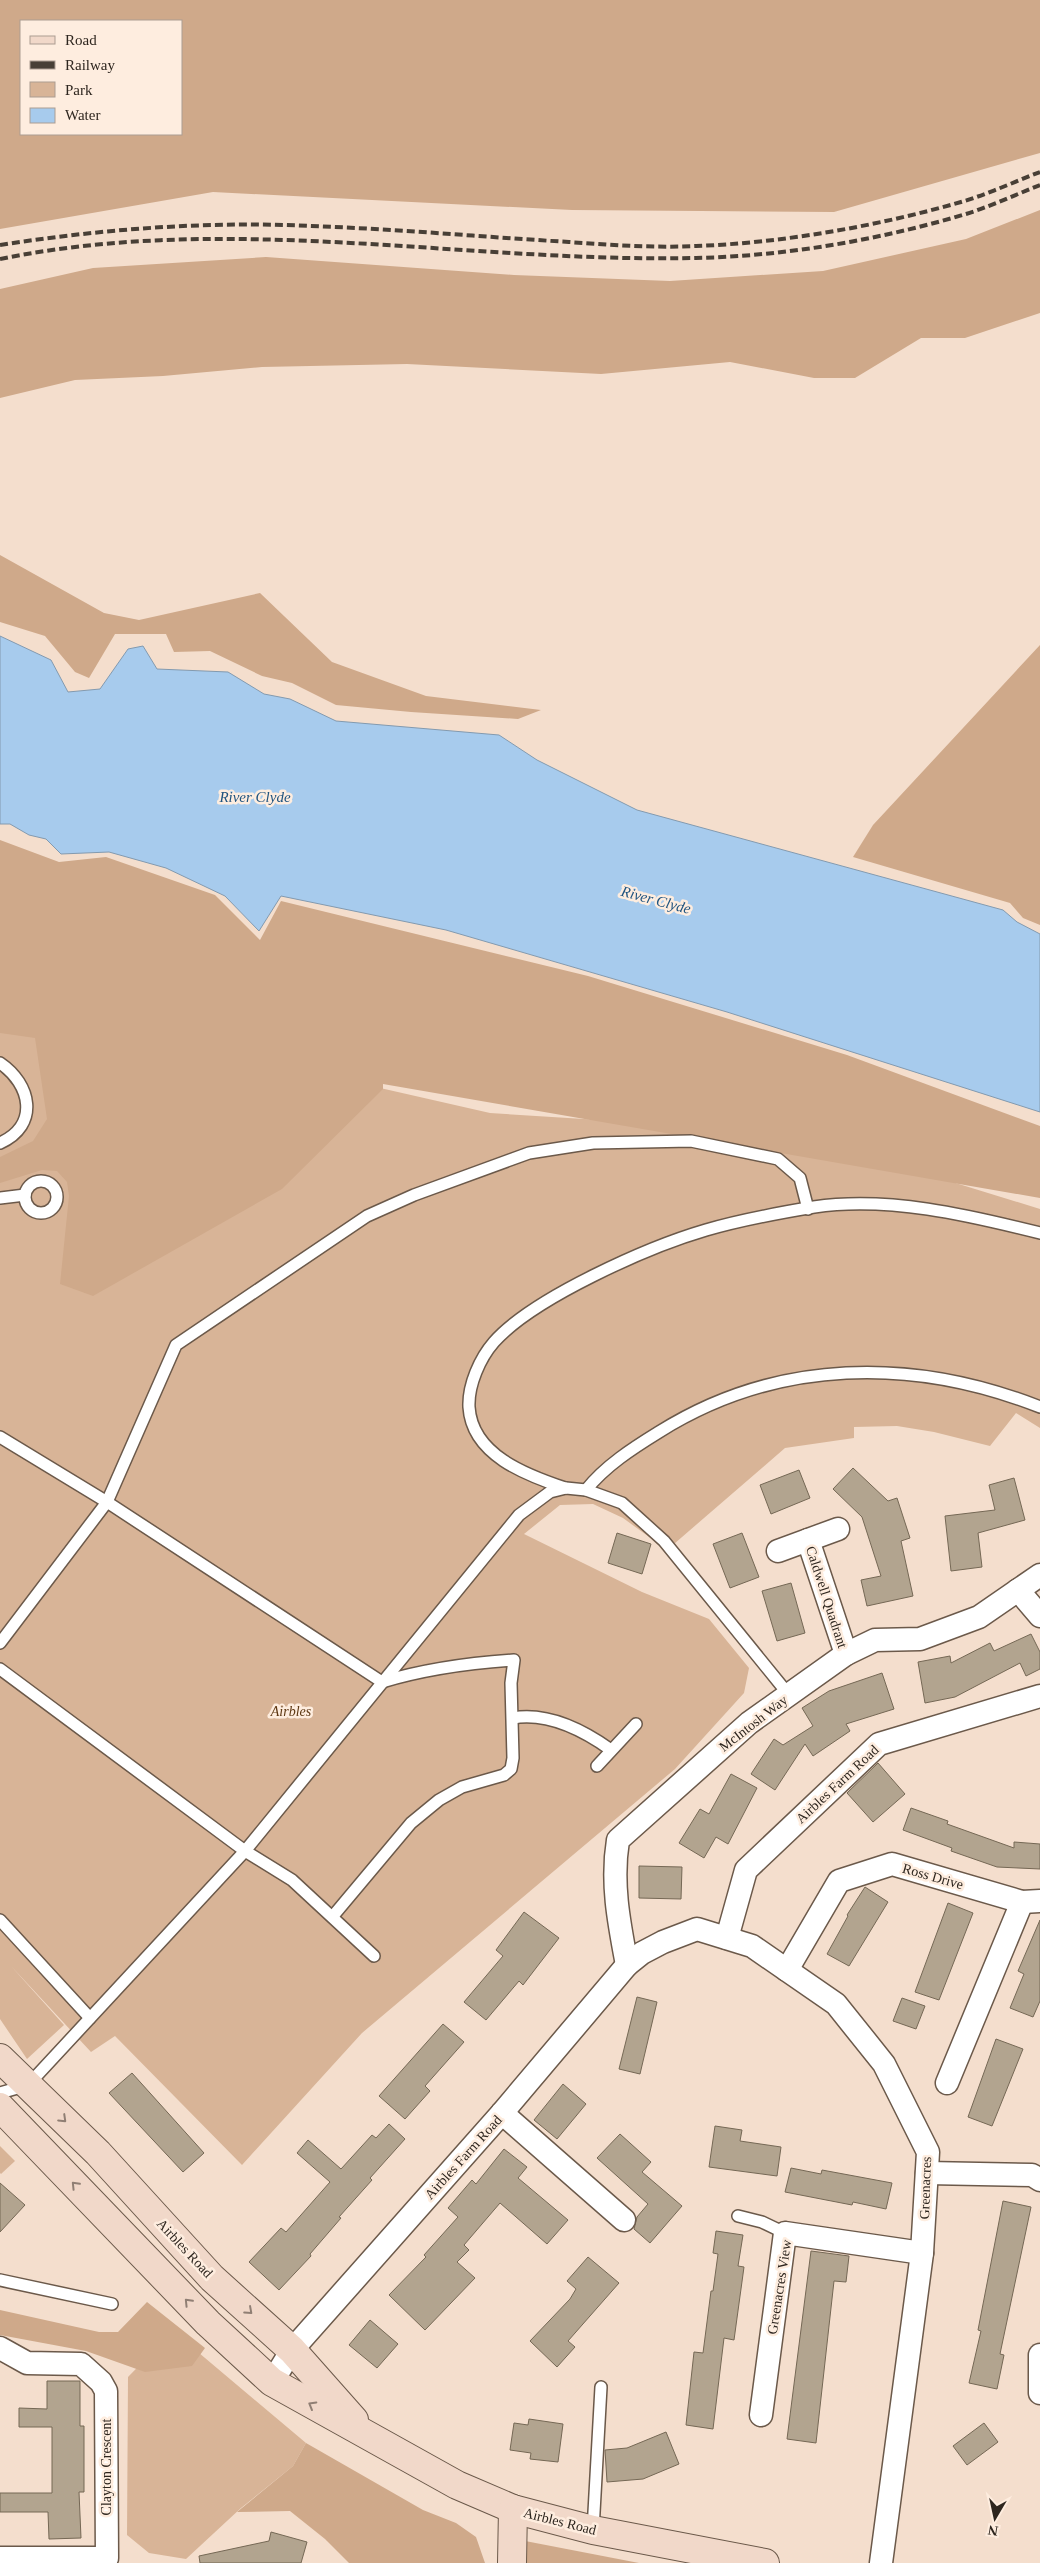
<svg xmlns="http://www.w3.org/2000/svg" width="1040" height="2563" font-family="Georgia,serif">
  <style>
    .green { fill: #d8b497 }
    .forest { fill: #cfa98a; fill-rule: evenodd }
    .water { fill: #a7cbed; stroke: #839aaf }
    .building { fill: #b2a48f; stroke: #756855 }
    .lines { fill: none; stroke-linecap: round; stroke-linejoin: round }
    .lane-casing { stroke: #6b594a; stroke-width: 14 }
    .street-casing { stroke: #6b594a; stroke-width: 25 }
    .secondary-casing { stroke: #6b594a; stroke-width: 30 }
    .lane { stroke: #fff; stroke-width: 11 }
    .street { stroke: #fff; stroke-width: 22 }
    .secondary { stroke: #f1d8c9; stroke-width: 28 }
    .rail { stroke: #483f36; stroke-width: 4; stroke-dasharray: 8 4; stroke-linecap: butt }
    .oneway { stroke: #907f74 }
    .labels { text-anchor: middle; stroke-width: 5; stroke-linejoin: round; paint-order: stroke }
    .street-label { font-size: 14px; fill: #2e261f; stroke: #feeddf }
    .park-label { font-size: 14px; font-style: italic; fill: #5e3813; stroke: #feeddf }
    .water-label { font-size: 15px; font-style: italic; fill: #1f537f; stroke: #feeddf }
  </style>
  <rect width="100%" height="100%" fill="#f4decd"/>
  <g class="green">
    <path d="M0,1023l367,62 123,28 300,19 250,77v219l-24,-15 -26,33 -56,-14 -37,-6 -43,1v11l-69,10 -118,102 -44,-32 -30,-14 -33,1 -36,29 118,58 67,27 40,49 -5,25 -69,76 -313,264 -120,132 -127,-129 -24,16 -80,-86 53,59 -37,34 -27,-40z"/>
    <path d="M0,2146l15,15 -14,13 -1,-1z"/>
    <path d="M173,2331l133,112 -13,23 -52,42 -55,51 -37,-6 -22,-18 1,-158z"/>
  </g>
  <g class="forest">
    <path d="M0,0h1040v153l-206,59 -262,-2 -359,-18 -213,37zM21,21h160v113h-160z"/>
    <path d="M1040,210v103l-75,25h-44l-66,40h-41l-84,-16 -129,12 -194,-10 -145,3 -99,9 -88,4 -75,18v-109l93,-21 173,-11 248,18 156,6 153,-10 143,-32z"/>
    <path d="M0,555l104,58 35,7 121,-27 72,69 94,34 115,14 -23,9 -107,-7 -75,-7 -44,-22 -30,-7 -52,-25 -36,1 -8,-18h-51l-26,44 -14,-6 -30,-36 -45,-14z"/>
    <path d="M1040,645v280l-17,-7 -13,-15 -157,-46 20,-32z"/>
    <path d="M0,840l59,22 47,-5 109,38 45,45 21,-39 307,75 259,79 193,71v72l-657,-114v5l-101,100 -189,107 -33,-12 9,-88 -2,-14 -10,-11 -15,-1 -42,13v-26l33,-16 14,-22 -12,-81 -35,-5z"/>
    <path d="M147,2302l58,46 -13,18 -47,6 -59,-21 -86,-16v-25l99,22h19z"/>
    <path d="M306,2443l117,67 33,13 20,14 9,26h-136l-24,-24 -35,-28 -53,1 56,-46z"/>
    <path d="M520,2540l119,23h-119z"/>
  </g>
  <path class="water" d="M0,636l51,24 17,32 32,-3 28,-40 15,-3 14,23 71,3 36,22 26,5 46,22 163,14 38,25 100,50 366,100 14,12 23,12v178l-313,-100 -281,-82 -165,-34 -22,35 -34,-35 -59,-28 -57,-16 -48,2 -15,-15 -17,-4 -19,-11h-10z"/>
  <g class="building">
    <path d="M853,1468l35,33 9,-3 13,40 -9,3 12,55 -46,10 -6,-26 20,-4 -19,-59 -29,-28z"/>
    <path d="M799,1470l11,28 -39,16 -11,-29z"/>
    <path d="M1014,1478l11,42 -47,13 4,34 -31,4 -6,-55 50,-6 -6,-25z"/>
    <path d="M617,1533l34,11 -9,30 -34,-11z"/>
    <path d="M742,1533l17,44 -29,11 -17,-44z"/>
    <path d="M791,1583l14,50 -28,8 -15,-50z"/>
    <path d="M1031,1634l9,18v17l-14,7 -6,-13 -65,34 -30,6 -7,-41 32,-6 1,7 39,-20 4,8z"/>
    <path d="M882,1673l12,36 -48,15 4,7 -37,25 -8,-12 -30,46 -24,-16 23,-35 9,6 30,-19 -11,-18 27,-17z"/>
    <path d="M878,1763l27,31 -32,28 -26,-29z"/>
    <path d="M731,1774l26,14 -29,56 -12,-7 -12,21 -25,-15 21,-34 9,5z"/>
    <path d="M911,1808l37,13 -1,3 67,24v-6l26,2v25l-43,-2 -46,-16 1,-3 -49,-18z"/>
    <path d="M639,1866l43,1 -1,32 -42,-1z"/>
    <path d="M865,1887l23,15 -39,64 -22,-12 21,-38 -1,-1z"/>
    <path d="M948,1903l25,10 -34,87 -24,-8z"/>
    <path d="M524,1912l35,26 -36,47 -4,-4 -33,39 -22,-18 39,-46 -7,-6z"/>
    <path d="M1040,1920v81l-7,16 -23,-9 14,-34 -6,-3z"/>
    <path d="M637,1997l20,5 -17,72 -21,-5z"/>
    <path d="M902,1998l23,8 -9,23 -23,-8z"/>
    <path d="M443,2024l21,18 -39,44 5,5 -25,28 -26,-23z"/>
    <path d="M996,2039l27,10 -31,77 -24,-9z"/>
    <path d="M132,2073l72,80 -21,19 -74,-79z"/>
    <path d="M563,2084l23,20 -29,35 -23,-19z"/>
    <path d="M389,2124l16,15 -35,39 2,2 -33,37 2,1 -31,36 1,2 -32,34 -30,-28 32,-34 5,4 44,-50 -33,-29 11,-13 33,29 31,-34 4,3z"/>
    <path d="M715,2126l27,4 -2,11 41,6 -4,29 -68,-9z"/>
    <path d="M620,2134l31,28 -9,10 40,34 -32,37 -16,-14 3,-12 11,-13 -51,-46z"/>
    <path d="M504,2149l23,18 -9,11 50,42 -21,24 -47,-41 -36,42 5,5 -12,12 18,16 -50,52 -36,-35 37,-38 -2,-2 34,-38 -10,-9 24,-28 4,4z"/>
    <path d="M791,2168l30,6 1,-4 70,13 -6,26 -33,-7 -1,3 -67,-13z"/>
    <path d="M0,2183l25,22 -25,27z"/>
    <path d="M1003,2201l28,6 -31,147 4,1 -7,34 -28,-6 12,-52 -3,-1z"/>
    <path d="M716,2231l27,4 -5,31 6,1 -10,73 -10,-2 -11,91 -27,-4 8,-73 9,1 8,-62h2l5,-37 -5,-1z"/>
    <path d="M811,2251l38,5 -3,26 -12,-1 -18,162 -29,-4z"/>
    <path d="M588,2257l31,26 -51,58 7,6 -18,20 -27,-26 40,-42 6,-10 -9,-8z"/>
    <path d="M370,2320l28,24 -21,24 -28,-23z"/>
    <path d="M47,2381h33v45h4v66h-5l2,46 -32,1 -1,-27h-48v-19h52v-66h-33v-19l28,1z"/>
    <path d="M529,2419l34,5 -5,38 -28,-3 1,-6 -21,-3 4,-27 14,2z"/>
    <path d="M984,2423l14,19 -31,23 -14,-19z"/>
    <path d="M666,2432l13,32 -36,15 -36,3 -2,-32 22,-2z"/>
    <path d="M271,2532l36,10 -6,21h-101l-1,-7 70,-15z"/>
  </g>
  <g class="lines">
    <defs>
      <g id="lane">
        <path d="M0,1063c31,21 40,62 0,80"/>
        <circle cx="41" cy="1197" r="16"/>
        <path d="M0,1198l25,-3"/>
        <path d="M0,1437l107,65 275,180c43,-13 86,-19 132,-22l-3,23 2,75 -2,11 -7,6 -42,12 -23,13 -28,23 -78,93"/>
        <path d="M565,1488c-39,-13 -93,-33 -96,-81 -1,-22 11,-49 25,-65 39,-44 154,-95 212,-112 34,-10 72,-17 108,-23 74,-11 154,8 226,26"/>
        <path d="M586,1490c19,-24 47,-42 73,-58 118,-74 254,-75 381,-25"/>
        <path d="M0,1643l107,-141 69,-157 191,-129 47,-21 115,-42 64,-10 98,-2 87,18 22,19 8,31"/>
        <path d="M0,1669l245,182 47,29 82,76"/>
        <path d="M513,1718c35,-6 70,12 98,32"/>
        <path d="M597,1766l39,-42"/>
        <path d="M0,1920l90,98"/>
        <path d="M0,2093l28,-8 217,-234 274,-336 31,-23 16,-4 20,2 36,13 42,38 125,154"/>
        <path d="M738,2216l24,6 23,11"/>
        <path d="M0,2280l112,24"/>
        <path d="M593,2530l8,-143"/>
      </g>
      <g id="street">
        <path d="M808,1540l38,114"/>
        <path d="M778,1551l60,-22"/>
        <path d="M1018,1590l22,26"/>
        <path d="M727,1938l19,-68 133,-126 161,-48"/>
        <path d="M627,1965c-8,-42 -16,-82 -9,-125l131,-117 97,-69 29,-14 45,-1 59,-22 61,-42"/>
        <path d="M787,1970l52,-89 53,-17 130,38 18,-1"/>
        <path d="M947,2083l75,-181"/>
        <path d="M502,2113l122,107"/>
        <path d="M927,2173l105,2 8,5"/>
        <path d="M0,2348l27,15 54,1 20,18 5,9 1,167h-107"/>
        <path d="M1040,2355v38"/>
        <path d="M272,2382l20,-32 210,-237 125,-148 15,-12 21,-11 34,-13 55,17 84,58 48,60 44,88 -6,101 -41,310"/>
        <path d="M761,2415l24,-182 137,20"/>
      </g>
      <g id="secondary">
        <path d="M0,2058l98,95 114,125 80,72 62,70"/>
        <path d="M0,2107l208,216 64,59 185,103 56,24 80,21 172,33"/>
        <path d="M512,2563l1,-54"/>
      </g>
    </defs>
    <use href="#lane" class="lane-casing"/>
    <use href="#street" class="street-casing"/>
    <use href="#secondary" class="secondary-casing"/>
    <use href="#lane" class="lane"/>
    <use href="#street" class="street"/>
    <use href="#secondary" class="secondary"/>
    <g class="rail">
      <path d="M0,245c103,-16 206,-24 311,-19 86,3 172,11 258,16 42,3 84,6 127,4 86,-3 182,-20 265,-44 27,-8 53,-20 79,-30"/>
      <path d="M0,259c230,-47 464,4 696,-1 90,-2 183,-18 270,-44 25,-8 49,-19 74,-29"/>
    </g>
  </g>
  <defs><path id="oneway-chevron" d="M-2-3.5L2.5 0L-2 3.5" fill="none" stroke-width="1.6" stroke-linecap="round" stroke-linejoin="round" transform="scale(1.25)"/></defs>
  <g class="oneway">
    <use href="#oneway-chevron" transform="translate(63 2119) rotate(44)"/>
    <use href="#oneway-chevron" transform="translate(75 2185) rotate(-134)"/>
    <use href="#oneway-chevron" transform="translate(188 2302) rotate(-134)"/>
    <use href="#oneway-chevron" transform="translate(249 2311) rotate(42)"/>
    <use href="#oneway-chevron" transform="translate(312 2405) rotate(-150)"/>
  </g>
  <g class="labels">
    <g class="street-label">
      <text transform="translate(827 1597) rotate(72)" y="5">Caldwell Quadrant</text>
      <text transform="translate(753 1723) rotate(-38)" y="5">McIntosh Way</text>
      <text transform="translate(837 1784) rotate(-43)" y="5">Airbles Farm Road</text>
      <text transform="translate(933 1876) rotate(16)" y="5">Ross Drive</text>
      <text transform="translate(463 2157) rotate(-48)" y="5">Airbles Farm Road</text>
      <text transform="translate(925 2188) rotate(-88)" y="5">Greenacres</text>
      <text transform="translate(185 2248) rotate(47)" y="5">Airbles Road</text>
      <text transform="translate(779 2287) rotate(-81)" y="5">Greenacres View</text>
      <text transform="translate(106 2467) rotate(-90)" y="5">Clayton Crescent</text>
      <text transform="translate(560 2521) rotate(14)" y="5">Airbles Road</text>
    </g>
    <g class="park-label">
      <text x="291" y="1716">Airbles</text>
    </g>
    <g class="water-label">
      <text x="255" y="802">River Clyde</text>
      <text transform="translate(656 900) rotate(15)" y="5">River Clyde</text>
    </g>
  </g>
  <rect x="20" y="20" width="162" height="115" fill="#feeddf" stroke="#ab9d92"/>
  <rect x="30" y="36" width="25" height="8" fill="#f1d8c9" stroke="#ab9d92"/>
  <text x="65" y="45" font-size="15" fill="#2e261f">Road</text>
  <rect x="30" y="61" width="25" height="8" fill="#483f36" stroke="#ab9d92"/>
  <text x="65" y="70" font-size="15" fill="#2e261f">Railway</text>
  <rect x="30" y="82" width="25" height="15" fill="#d8b497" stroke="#ab9d92"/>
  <text x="65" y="95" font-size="15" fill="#2e261f">Park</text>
  <rect x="30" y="108" width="25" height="15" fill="#a7cbed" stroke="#ab9d92"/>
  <text x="65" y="120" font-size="15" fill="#2e261f">Water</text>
  <g transform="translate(995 2518) rotate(189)" stroke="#feeddf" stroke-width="4" paint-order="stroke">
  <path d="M0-4L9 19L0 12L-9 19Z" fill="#2e261f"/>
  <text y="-8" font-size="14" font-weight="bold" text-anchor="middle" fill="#2e261f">N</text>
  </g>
</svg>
